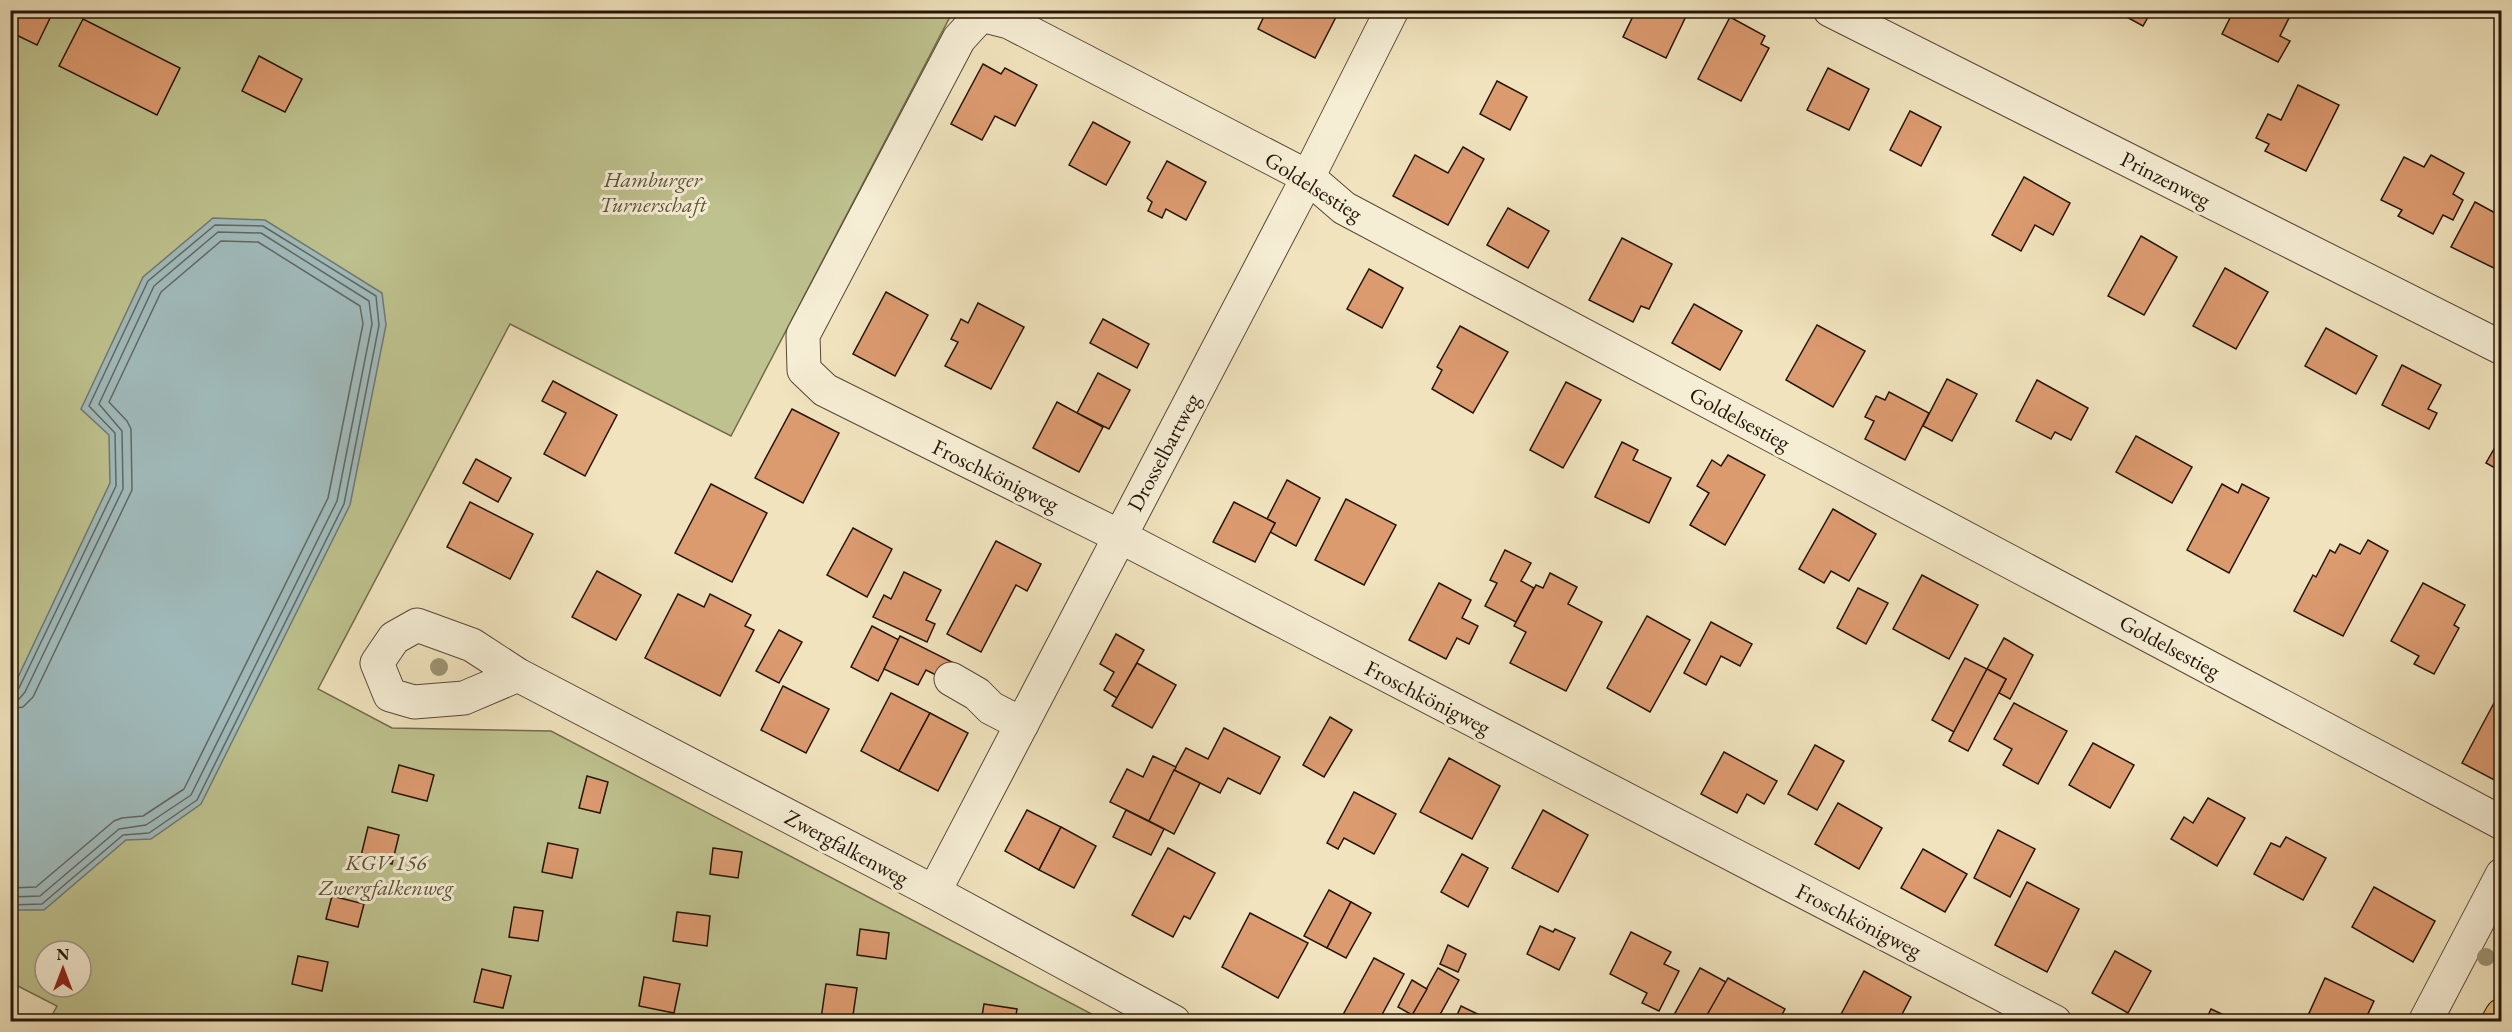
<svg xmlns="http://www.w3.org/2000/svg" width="2512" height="1032" font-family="'EB Garamond',serif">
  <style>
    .green { fill: #bec28e; stroke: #726c4c; stroke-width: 1.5; fill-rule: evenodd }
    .water { fill: #a0bbbc; stroke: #6f7974; stroke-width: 1.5 }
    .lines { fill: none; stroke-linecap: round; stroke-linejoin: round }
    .shore { stroke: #626862; stroke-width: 1.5 }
    .building { fill: #dc9a6f; stroke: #251509; stroke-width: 1.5 }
    .minor-casing { stroke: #584836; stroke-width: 35 }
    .major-casing { stroke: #251509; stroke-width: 35 }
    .minor { stroke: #f5edd4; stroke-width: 33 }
    .major { stroke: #e8c27e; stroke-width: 33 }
    .tree { fill: #9e9374 }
    .labels { text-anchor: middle; stroke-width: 6; stroke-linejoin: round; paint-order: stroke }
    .park-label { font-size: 22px; font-style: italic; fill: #5b5238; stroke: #f5edd4 }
    .street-label { font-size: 22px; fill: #251509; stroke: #f5edd4 }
  </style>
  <rect width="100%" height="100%" fill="#f0e3bd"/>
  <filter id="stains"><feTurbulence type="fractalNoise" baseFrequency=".00333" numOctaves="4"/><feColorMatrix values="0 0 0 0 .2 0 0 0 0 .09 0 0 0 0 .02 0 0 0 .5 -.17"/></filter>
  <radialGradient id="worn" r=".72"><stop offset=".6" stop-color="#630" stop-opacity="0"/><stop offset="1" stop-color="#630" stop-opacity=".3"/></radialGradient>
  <path class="green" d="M10,11h943l-222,425 -221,-112 -192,365 74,39 159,3 554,290h-1056l8,-15 -47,-24zM45,951h36v36h-36z"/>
  <path class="water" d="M213,218l52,2 117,73 4,32 -36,180 -149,299 -50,35 -25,1 -82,70h-33v-218l99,-209 -1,-48 -28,-26 62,-132z"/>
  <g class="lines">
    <g class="shore">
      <path d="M10,693l9,-5 97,-202 -1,-53 -26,-27 59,-125 67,-56 48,1 113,70 3,29 -35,179 -147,296 -48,33 -26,2 -81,69 -32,1"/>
      <path d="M10,700l9,-1 6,-7 98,-203 -1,-58 -23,-27 55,-118 64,-54 43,1 108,68 3,23 -35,177 -146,294 -45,30 -27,4 -79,67 -30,1"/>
      <path d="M10,709l13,-2 10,-10 99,-207 -1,-61 -4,-8 -18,-19 52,-110 60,-51 37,1 102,64 3,18 -35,174 -144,291 -41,27 -21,2 -8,3 -78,66 -26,1"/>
    </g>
  </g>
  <g class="building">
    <path d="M10,10h44l-17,35 -27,-13z"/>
    <path d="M1267,10h56l13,7 -21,41 -57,-29z"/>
    <path d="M1636,10h53l-23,48 -43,-21z"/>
    <path d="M2114,10h38l-9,16z"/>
    <path d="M2234,10h46l10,6 -10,20 10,5 -12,21 -56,-28z"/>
    <path d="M1730,17l35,19 -4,8 8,4 -28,53 -43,-22z"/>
    <path d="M83,19l97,49 -23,47 -98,-49z"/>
    <path d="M259,56l43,23 -17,33 -43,-21z"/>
    <path d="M983,64l18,10 4,-6 32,17 -22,41 -20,-10 -13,24 -31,-16z"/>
    <path d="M1828,68l41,21 -20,41 -42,-20z"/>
    <path d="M1497,81l30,16 -17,33 -30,-16z"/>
    <path d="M2298,85l41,20 -33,66 -41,-20 4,-7 -13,-6 12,-24 13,6z"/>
    <path d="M1910,111l31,16 -20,39 -31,-16z"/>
    <path d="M1093,122l37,20 -24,43 -37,-20z"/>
    <path d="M1463,147l21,12 -36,66 -55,-29 22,-41 33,18z"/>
    <path d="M2431,155l33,18 -11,21 10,6 -10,20 -10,-5 -10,19 -35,-18 4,-6 -21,-10 23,-43 20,10z"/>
    <path d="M1167,161l39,21 -20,38 -20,-11 -4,9 -14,-7 4,-9 -5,-4z"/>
    <path d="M2024,177l46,26 -17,32 -18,-10 -14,26 -29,-16z"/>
    <path d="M2475,202l22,12 5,-8v66l-51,-25z"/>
    <path d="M1508,208l41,23 -21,37 -41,-23z"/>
    <path d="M2141,236l36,21 -33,58 -36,-19z"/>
    <path d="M1622,238l50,26 -23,45 -8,-3 -8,16 -44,-22z"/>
    <path d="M2225,268l43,24 -32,57 -43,-23z"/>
    <path d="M1369,269l34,19 -21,40 -35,-19z"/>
    <path d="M886,292l42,23 -33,61 -42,-22z"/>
    <path d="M978,303l46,24 -33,62 -46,-23 13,-24 -7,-3 10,-20 7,4z"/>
    <path d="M1694,304l48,27 -22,39 -48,-27z"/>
    <path d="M1103,319l46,25 -12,24 -47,-25z"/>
    <path d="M1817,325l48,26 -32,56 -47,-27z"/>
    <path d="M1460,326l48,26 -35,61 -41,-24 10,-19 -5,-3z"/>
    <path d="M2326,328l51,28 -21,38 -51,-28z"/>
    <path d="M2402,365l39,20 -13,24 9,4 -8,16 -47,-24z"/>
    <path d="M1098,373l32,17 -21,39 -32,-16z"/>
    <path d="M1947,379l30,15 -25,47 -29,-15z"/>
    <path d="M2037,380l51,28 -17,32 -16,-8 -4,7 -35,-18z"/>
    <path d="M553,381l64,34 -32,61 -41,-22 22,-41 -24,-12z"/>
    <path d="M1566,382l35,18 -38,68 -33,-18z"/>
    <path d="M1889,392l40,21 -24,47 -40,-21 9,-18 -9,-4 11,-21 9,4z"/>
    <path d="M1057,402l46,25 -24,45 -46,-24z"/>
    <path d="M792,409l47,24 -36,70 -48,-25z"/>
    <path d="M2502,435v37l-16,-9z"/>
    <path d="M2136,436l56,31 -20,36 -56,-31z"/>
    <path d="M1622,442l16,8 -5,10 38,18 -22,45 -54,-26z"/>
    <path d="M1728,455l37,20 -40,70 -35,-20 19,-32 -12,-7 15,-26 9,6z"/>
    <path d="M476,459l35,19 -13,24 -35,-19z"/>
    <path d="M1287,480l33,18 -24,48 -26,-14 5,-9 -8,-4z"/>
    <path d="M711,484l56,29 -35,69 -57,-29z"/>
    <path d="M2222,484l16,9 4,-9 27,14 -40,75 -42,-23z"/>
    <path d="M1346,499l50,26 -32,60 -49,-25z"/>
    <path d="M470,502l63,32 -23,45 -63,-32z"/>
    <path d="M1234,502l41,21 -20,39 -42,-20z"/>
    <path d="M1833,509l43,25 -27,47 -18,-10 -7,12 -25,-14z"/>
    <path d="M853,528l39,21 -25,48 -40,-22z"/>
    <path d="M2368,540l20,11 -45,85 -49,-25 19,-36 3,2 14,-27 5,3 5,-9 20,10z"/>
    <path d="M996,541l45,23 -14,27 -11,-6 -35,67 -34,-18z"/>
    <path d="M1505,550l26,13 -10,18 13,7 -18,34 -31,-16 12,-23 -7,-3z"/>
    <path d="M597,571l44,24 -25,45 -44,-23z"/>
    <path d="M904,572l37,18 -15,30 9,4 -8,18 -54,-25 11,-22 7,4z"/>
    <path d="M1550,573l27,14 -9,17 34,18 -36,69 -56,-28 16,-31 -12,-6 22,-41 7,3z"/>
    <path d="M1922,575l56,30 -29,54 -56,-30z"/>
    <path d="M1439,583l32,17 -9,18 16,8 -9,18 -12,-6 -11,21 -37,-19z"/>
    <path d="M2423,583l42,22 -11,20 5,3 -25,46 -20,-10 5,-8 -28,-15z"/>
    <path d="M1858,588l30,15 -22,41 -29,-16z"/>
    <path d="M678,594l26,13 6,-13 41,21 -6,11 9,4 -34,66 -75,-38z"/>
    <path d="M1647,616l43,24 -40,72 -43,-24z"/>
    <path d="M1711,622l41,22 -12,22 -19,-10 -15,29 -22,-12z"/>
    <path d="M872,626l27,14 -21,41 -27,-14z"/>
    <path d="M779,630l23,12 -23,41 -23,-12z"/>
    <path d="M1116,634l28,16 -27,48 -13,-8 10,-18 -14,-8z"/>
    <path d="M900,636l54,27 -8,17 -20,-10 -8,15 -34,-16z"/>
    <path d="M2004,638l29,17 -23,44 -11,-6 7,-14 -19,-10z"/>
    <path d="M1965,658l22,11 -33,63 -22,-12z"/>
    <path d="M1137,663l39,22 -24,43 -40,-22z"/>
    <path d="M1987,669l19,10 -38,72 -19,-10z"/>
    <path d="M783,686l46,23 -23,44 -45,-23z"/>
    <path d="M2502,688v96l-40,-21z"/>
    <path d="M891,693l39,20 -31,58 -38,-20z"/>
    <path d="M2014,703l53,28 -29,53 -35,-19 9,-16 -18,-10z"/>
    <path d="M930,713l38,20 -30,58 -39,-20z"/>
    <path d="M1330,717l22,13 -28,47 -21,-12z"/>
    <path d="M1224,728l56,29 -20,37 -32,-16 -8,15 -46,-23 12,-22 22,11z"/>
    <path d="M2093,743l41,22 -24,43 -41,-23z"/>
    <path d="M1815,745l29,16 -27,49 -29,-16z"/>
    <path d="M1724,752l53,29 -13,23 -17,-10 -10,19 -36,-19z"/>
    <path d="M1153,756l23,11 -27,54 -39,-19 17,-33 16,8z"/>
    <path d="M1449,758l51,28 -28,53 -52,-27z"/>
    <path d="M399,765l35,10 -7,26 -35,-9z"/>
    <path d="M1174,770l26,13 -26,51 -25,-13z"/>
    <path d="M587,776l21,6 -8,31 -21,-5z"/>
    <path d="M1354,792l42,22 -22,40 -30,-16 -6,11 -11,-6z"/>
    <path d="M2208,798l37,20 -28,48 -46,-27 13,-22 9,6z"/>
    <path d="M1838,803l44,25 -23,41 -44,-25z"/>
    <path d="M1027,810l34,17 -22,43 -34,-19z"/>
    <path d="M1126,810l38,19 -13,26 -38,-18z"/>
    <path d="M1543,810l45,25 -30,57 -46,-24z"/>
    <path d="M368,827l31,8 -7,29 -31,-8z"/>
    <path d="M1061,827l35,19 -22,42 -35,-18z"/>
    <path d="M1998,830l37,19 -25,48 -36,-19z"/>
    <path d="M2286,837l40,21 -23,42 -49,-26 17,-31 9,4z"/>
    <path d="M548,843l30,6 -6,29 -30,-6z"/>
    <path d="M713,848l29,4 -4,26 -28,-4z"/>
    <path d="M1168,848l47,25 -25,46 -6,-3 -11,21 -41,-22z"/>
    <path d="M1923,849l44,25 -22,38 -44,-24z"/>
    <path d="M1462,854l26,14 -20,39 -27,-15z"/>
    <path d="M2027,882l52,27 -32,63 -52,-27z"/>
    <path d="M2374,887l61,34 -22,41 -61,-35z"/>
    <path d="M1329,890l22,12 -24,46 -23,-12z"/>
    <path d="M332,896l32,8 -6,23 -32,-8z"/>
    <path d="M1351,902l20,11 -25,45 -19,-10z"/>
    <path d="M514,907l29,4 -5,30 -29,-4z"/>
    <path d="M677,912l33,4 -3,30 -34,-5z"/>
    <path d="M1250,913l58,30 -30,55 -56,-31z"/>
    <path d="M1540,926l13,6 2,-3 20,9 -16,32 -32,-16z"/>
    <path d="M860,929l29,4 -3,26 -29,-4z"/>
    <path d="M1631,932l40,20 -7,12 15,7 -20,40 -17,-8 5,-10 -37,-19z"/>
    <path d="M1448,945l18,9 -8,18 -18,-8z"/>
    <path d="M2115,951l36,20 -23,42 -36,-20z"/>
    <path d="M298,956l30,6 -6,29 -30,-7z"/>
    <path d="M1374,958l30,16 -26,48h-39z"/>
    <path d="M1438,968l21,12 -23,42h-11l-13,-7z"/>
    <path d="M1700,968l26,14 -22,40h-34z"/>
    <path d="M482,969l29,7 -8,32 -29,-6z"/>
    <path d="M1864,971l47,26 -13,25h-53l-6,-4z"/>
    <path d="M644,977l36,7 -6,29 -35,-7z"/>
    <path d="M1728,978l57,31 -7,13h-59l-12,-7z"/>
    <path d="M2325,978l49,23 -7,15 12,6h-74z"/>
    <path d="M1412,980l15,9 -15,26 -14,-8z"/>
    <path d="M826,984l31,4 -5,34 -31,-3z"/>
    <path d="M984,1004l33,5 -2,13h-34z"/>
    <path d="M1461,1006l33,16h-40z"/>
    <path d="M2211,1009l28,13h-34z"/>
  </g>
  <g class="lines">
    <defs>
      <g id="minor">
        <path d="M1830,10l672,338"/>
        <path d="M518,675l-54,23 -50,4 -24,-7 -13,-32 17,-25 23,-13 55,20 46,30 416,217 240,130"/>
        <path d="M951,679l26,15 14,14 31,16"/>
        <path d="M934,892l374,-715 84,-167"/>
        <path d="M2055,1022l-936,-486 -294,-146 -21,-20 -1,-35 156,-296 22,-24 28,7 299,155 36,31 1158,615"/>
        <path d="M2425,1022l77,-147"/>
      </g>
      <path id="major" d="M2498,1022l4,-7"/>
    </defs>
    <use href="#minor" class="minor-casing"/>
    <use href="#major" class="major-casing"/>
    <use href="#minor" class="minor"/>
    <use href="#major" class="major"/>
  </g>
  <g class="tree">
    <circle cx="439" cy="667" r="9"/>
    <circle cx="2486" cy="957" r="9"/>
  </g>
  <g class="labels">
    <g class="park-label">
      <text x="653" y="187">Hamburger<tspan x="653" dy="25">Turnerschaft</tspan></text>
      <text x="386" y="870">KGV 156<tspan x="386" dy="25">Zwergfalkenweg</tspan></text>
    </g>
    <g class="street-label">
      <text transform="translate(2166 179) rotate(27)" y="8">Prinzenweg</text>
      <text transform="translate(1314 186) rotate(32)" y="8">Goldelsestieg</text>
      <text transform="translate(1740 418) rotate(28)" y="8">Goldelsestieg</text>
      <text transform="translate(1163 452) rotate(-62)" y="8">Drosselbartweg</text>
      <text transform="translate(996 475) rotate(26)" y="8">Froschkönigweg</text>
      <text transform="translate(2170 646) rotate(28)" y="8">Goldelsestieg</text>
      <text transform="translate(1428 697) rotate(27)" y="8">Froschkönigweg</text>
      <text transform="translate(847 847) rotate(28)" y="8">Zwergfalkenweg</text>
      <text transform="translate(1859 920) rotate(27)" y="8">Froschkönigweg</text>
    </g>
  </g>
  <rect width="2512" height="1032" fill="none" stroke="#f0e3bd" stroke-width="36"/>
  <rect x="12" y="12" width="2488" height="1008" fill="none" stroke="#251509" stroke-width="3"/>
  <rect x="18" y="18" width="2476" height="996" fill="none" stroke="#251509" stroke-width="1.5"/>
  <g transform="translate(63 969)"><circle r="28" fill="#f5edd4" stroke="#a29783" stroke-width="1.5"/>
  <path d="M0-4.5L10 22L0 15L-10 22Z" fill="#8f2418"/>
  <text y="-9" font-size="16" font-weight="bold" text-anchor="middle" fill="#251509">N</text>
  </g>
  <rect width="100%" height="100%" filter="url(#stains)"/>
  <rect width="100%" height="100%" fill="url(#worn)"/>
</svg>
